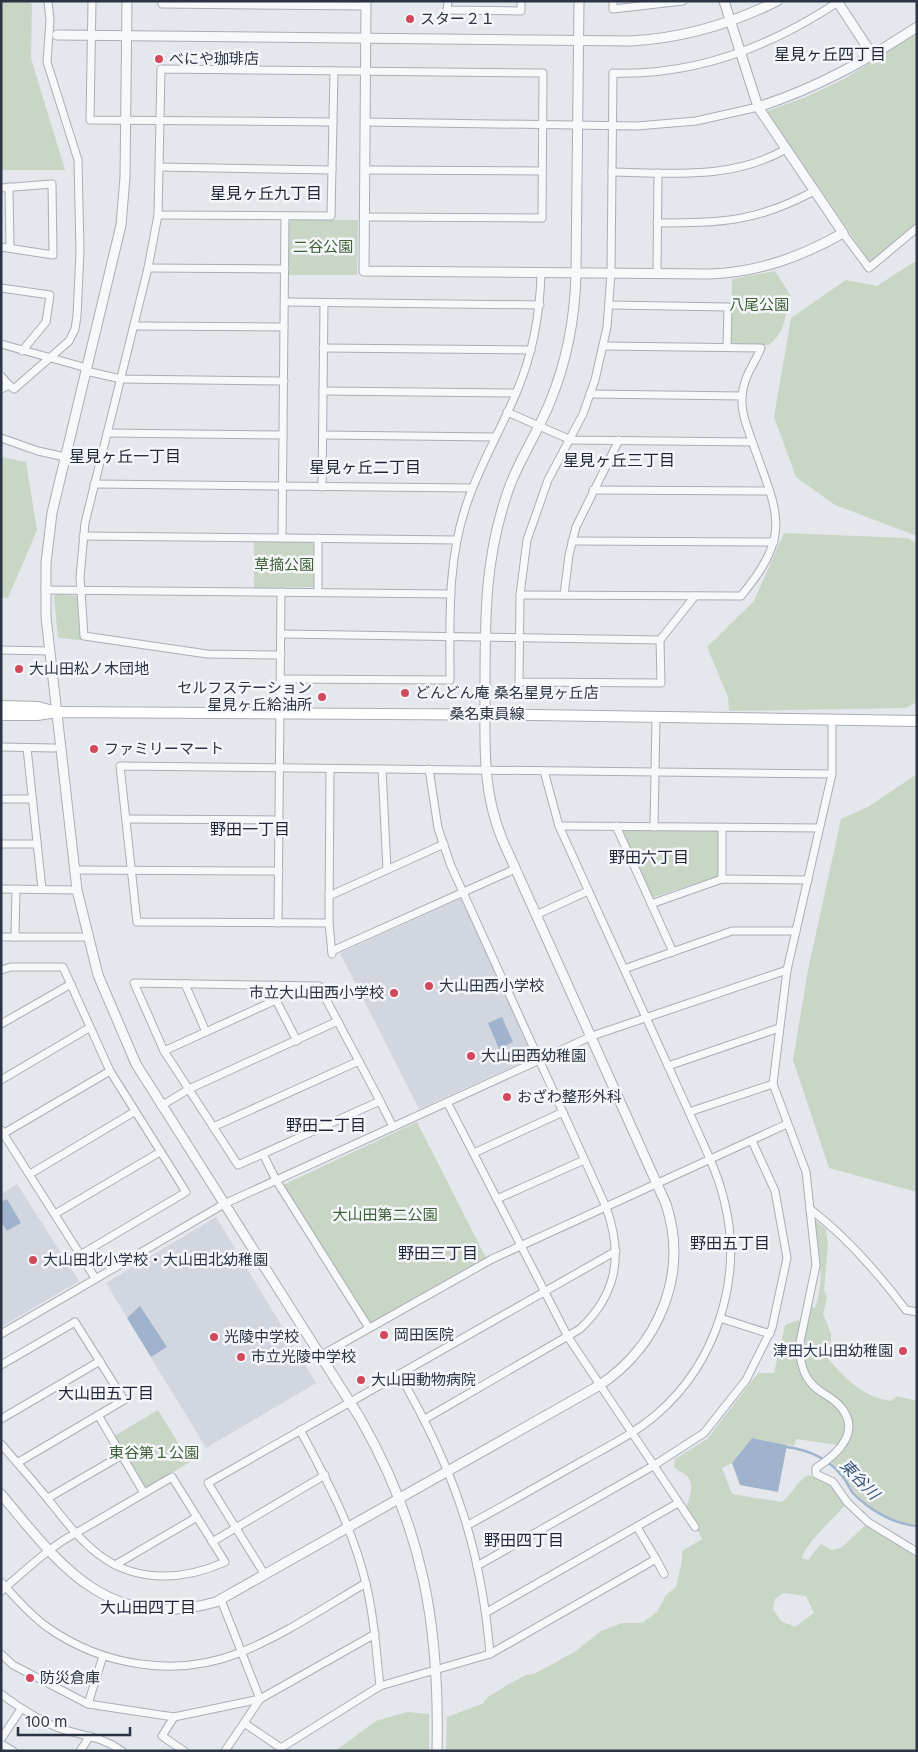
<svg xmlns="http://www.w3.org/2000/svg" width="918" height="1752" font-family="Inter,'Noto Sans JP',sans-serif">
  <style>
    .built { fill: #d2d6de }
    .green { fill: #c9d6c5; fill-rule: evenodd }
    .water { fill: #9fb4cc }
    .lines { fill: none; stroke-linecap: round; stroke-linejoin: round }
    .stream { stroke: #9fb4cc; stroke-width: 2.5 }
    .minor-casing { stroke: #a9aeb7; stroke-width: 9 }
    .tertiary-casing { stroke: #a9aeb7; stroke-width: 11 }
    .secondary-casing { stroke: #a9aeb7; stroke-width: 12 }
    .minor { stroke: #f7f8fa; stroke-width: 7 }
    .tertiary { stroke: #f7f8fa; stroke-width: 9 }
    .secondary { stroke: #fff; stroke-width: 10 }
    .poi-dot { fill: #d1495b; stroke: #f4f6f9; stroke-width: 2 }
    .labels { text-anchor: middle; stroke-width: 5; stroke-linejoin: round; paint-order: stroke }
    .poi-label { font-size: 15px; fill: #2b3445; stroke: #f4f6f9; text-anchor: start }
    .park-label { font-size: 15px; fill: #3f6138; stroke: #f4f6f9 }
    .street-label { font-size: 15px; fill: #2b3445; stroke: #f4f6f9 }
    .neighbourhood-label { font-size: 16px; fill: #1d2536; stroke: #f4f6f9 }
    .water-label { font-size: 16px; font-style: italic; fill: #34527a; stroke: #f4f6f9 }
  </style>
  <rect width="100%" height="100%" fill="#e4e7ec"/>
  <g class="built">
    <path d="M460,899l3,1 70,155 -1,3 -113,51 -79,-156z"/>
    <path d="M17,1184l62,97 -78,46v-133z"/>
    <path d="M216,1217l100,166 -110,65 -100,-165z"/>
  </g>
  <g class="green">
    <path d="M1,1h26l5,3 -1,54 34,112h-64z"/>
    <path d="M917,34v189l-45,39 -3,-1 -102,-150 39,-14 38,-18z"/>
    <path d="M291,220h67l-1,55h-68v-53z"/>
    <path d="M917,260v276l-82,-31 -39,-28 -22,-60 17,-99 55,-38 31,6z"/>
    <path d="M775,271l16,25c-10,24 -1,30 -22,49l-36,-2 -2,-2 1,-62z"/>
    <path d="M2,457l24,5 11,68 -29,68 -7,-1z"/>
    <path d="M784,533l123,5 10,5v159l-11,6 -177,3 -1,-14 -21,-50 47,-46z"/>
    <path d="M254,542h57l3,3 1,42 -61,1z"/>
    <path d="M57,594l20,2 4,44 -23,-2 -4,-41z"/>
    <path d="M917,774v418l-88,-24 -36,-108 15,-90 33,-151 27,-12z"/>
    <path d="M624,830l92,1 3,3 -1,40 -2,3 -65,21 -28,-65z"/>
    <path d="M417,1122l69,136 -114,65 -3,-2 -86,-136z"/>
    <path d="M815,1220l11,9 2,17 -4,44 3,8 -4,16 8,19v8l-5,10 1,6c17,21 36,40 64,44l6,-5 20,5v124c-23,-3 -50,-16 -64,-35 -8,-10 -13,-20 -22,-28 17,-14 30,-40 10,-59 -13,-12 -28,-18 -35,-35 -7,-20 0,-41 5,-61l4,1c11,-31 3,-57 0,-88z"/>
    <path d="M798,1320l2,2c-2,14 -6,28 -2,42 3,10 9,19 16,26 17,17 45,24 25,55l-43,-6 -2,7 -42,-8 -20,25 -10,5 10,26 49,8c12,-7 13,-18 27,-27l23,8 15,21c-9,11 -43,42 -44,54l6,2 13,-16 11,6 10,-3 25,-23 50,31v196h-471l1,-34 35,-13 6,-7 21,-13 17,-9 8,-1 42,-23 25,-20 21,-8h20l15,-11 9,-17 10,-8 6,-26v-10l20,-12 -16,-31c3,-8 9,-23 2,-31 -4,-4 -10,-6 -14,-10l1,-8 32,-20 51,-66h16l11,-48zM783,1593l23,3 8,17 -19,14 -14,-6 -8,-12 2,-10z"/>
    <path d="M158,1410l32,52 -43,25 -3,-1 -30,-50z"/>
    <path d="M407,1712l22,2v37h-94l41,-30z"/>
  </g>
  <g class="water">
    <path d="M502,1017l11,25 -14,7 -11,-26z"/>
    <path d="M7,1199l14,24 -14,8 -6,-9v-20z"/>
    <path d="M140,1306l27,41 -16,10 -24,-39z"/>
    <path d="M752,1438l35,7 -9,47 -38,-7 -8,-22z"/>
  </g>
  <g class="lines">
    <path class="stream" d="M787,1447c22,3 42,12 56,30 4,5 6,11 10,16 16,17 41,31 64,33"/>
    <defs>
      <g id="minor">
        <path d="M92,1l-2,119 243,2"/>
        <path d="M162,1v3l204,2"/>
        <path d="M448,1l-1,9 74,1v-10"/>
        <path d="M613,1v8l70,-8"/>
        <path d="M365,122l272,4 59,-5 62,-14"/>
        <path d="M160,167l172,3"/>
        <path d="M365,170l177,1"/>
        <path d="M612,172c60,1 120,8 174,-23"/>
        <path d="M9,187l1,61"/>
        <path d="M1,188l51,-4 1,71 -52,-8"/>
        <path d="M158,215l173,1 3,-145"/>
        <path d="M657,223c64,0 100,-1 157,-32"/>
        <path d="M843,233l26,35 48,-40"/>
        <path d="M148,268l137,1"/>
        <path d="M657,273l1,-100"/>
        <path d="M1,288l49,7 -4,27 -24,29"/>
        <path d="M285,302l255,3"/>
        <path d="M609,305l119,2 -1,40"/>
        <path d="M134,326l150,1"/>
        <path d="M1,344l86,24"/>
        <path d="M323,348l208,2"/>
        <path d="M86,371l35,8 163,2"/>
        <path d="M1,376l8,9"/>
        <path d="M1,389l8,-4 5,4 55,-48 6,-12 2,-13 3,-65 -2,-91 -31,-98 3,-42 -2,-19"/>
        <path d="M323,391l193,2"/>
        <path d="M590,394l152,2"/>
        <path d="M507,412l64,28 181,2"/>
        <path d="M107,433l176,2"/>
        <path d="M323,435l171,2"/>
        <path d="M1,438l37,13 27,6"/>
        <path d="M94,484l378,4"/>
        <path d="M322,487l2,-184"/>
        <path d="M593,490l176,1"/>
        <path d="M83,536l199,2 3,-322"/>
        <path d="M282,538l175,2"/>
        <path d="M572,541l202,1"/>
        <path d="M45,590l406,4"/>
        <path d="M318,592v-54"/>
        <path d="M520,595l221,1c53,-64 36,-83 11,-155 -5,-15 -11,-28 -10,-44 1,-20 12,-32 19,-49l-157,-2"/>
        <path d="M564,595l5,-40 7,-28 43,-87"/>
        <path d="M695,596l-35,44 1,43 -142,-1 1,-87 7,-55 21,-60 35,-66 12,-34 12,-53 4,-54 2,-200c83,3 157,-26 225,-71"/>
        <path d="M282,634l378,6"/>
        <path d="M1,650l49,1"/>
        <path d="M281,655l-74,-1 -123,-18 -4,-59 5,-54 63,-255 10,-53 3,-146 382,4 -1,145 -177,-1"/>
        <path d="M281,679l169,1c0,-59 -3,-118 16,-174 13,-40 35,-76 51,-115 16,-38 23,-77 24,-118"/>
        <path d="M832,719v55l-45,196 -14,114 33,88 10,93 -17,82c1,12 3,26 12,36 7,9 19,13 27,21 26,26 0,50 -22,64v6l17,8 14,20 21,20 49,30"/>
        <path d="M1,747l53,1"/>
        <path d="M27,748l15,141"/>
        <path d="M330,769l-1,154 3,31"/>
        <path d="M382,769l5,101"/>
        <path d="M544,771l15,55 130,286 84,-28"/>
        <path d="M1,799h31"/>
        <path d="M126,819l153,1"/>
        <path d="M559,826l260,2"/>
        <path d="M616,826l57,126"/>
        <path d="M654,827l2,-110"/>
        <path d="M1,844h36"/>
        <path d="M75,870l204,1"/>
        <path d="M722,879v-51"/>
        <path d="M1,889l76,1"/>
        <path d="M329,896l115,-52"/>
        <path d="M651,904l71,-25 86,1"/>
        <path d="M536,915l52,-24"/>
        <path d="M278,923l3,-331"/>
        <path d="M329,923l-192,-1 -17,-156 712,8"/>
        <path d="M1,937h86"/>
        <path d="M15,937l1,-48"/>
        <path d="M332,951l183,-82"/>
        <path d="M624,969l108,-38h64"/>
        <path d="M1,970l10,-3h52l47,104 76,121 -106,63"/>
        <path d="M134,983l185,3 61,115 -142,64 -74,-114z"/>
        <path d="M185,984l21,48"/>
        <path d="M276,985v15l21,41"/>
        <path d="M1,1024l70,-40"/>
        <path d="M164,1051l112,-51"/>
        <path d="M668,1066l111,-38"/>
        <path d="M1,1080l88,-52"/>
        <path d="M380,1101l13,26"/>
        <path d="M447,1102l121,235 127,190"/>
        <path d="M161,1106l28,-17 149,-68"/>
        <path d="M213,1127l146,-66"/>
        <path d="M1,1130l94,148"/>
        <path d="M1,1135l109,-64"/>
        <path d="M474,1153l89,-41"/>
        <path d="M263,1154l13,26 93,148"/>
        <path d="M30,1174l104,-62"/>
        <path d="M497,1199l87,-39"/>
        <path d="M810,1209c37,28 68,64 96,101l11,2"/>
        <path d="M55,1214l105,-62"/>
        <path d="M720,1318l50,16"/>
        <path d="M1,1334l223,-130 368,-168 195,-66"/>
        <path d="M320,1356l172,-97 295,-135"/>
        <path d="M1,1365l74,-43 49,78 -107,63"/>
        <path d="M399,1374c54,93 82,172 91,280"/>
        <path d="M98,1415l46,78"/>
        <path d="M1,1419l99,-58"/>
        <path d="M425,1419l155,-90c38,-36 43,-75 26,-122l-155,-341 -13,-38 -9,-59"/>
        <path d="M300,1430c26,48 52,97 65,150 9,34 11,71 15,106"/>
        <path d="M1,1444c17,20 34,39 50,59 13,16 25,33 41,46 38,34 88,33 133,13l-53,-85 -96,56c-27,14 -51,38 -75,58"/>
        <path d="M48,1498l74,-43"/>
        <path d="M468,1525c39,-21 77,-43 116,-65 25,-14 51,-27 73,-46 59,-51 86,-135 68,-210 -7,-32 -23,-62 -36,-92"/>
        <path d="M212,1542l113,-67"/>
        <path d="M656,1559l8,15"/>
        <path d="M115,1565l82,-48"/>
        <path d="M477,1566l176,-100 51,-33 42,-53 26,-52 15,-70 -12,-67 -23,-50"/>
        <path d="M265,1575l-57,-92 408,-232"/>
        <path d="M1,1582c15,16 29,33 46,45 55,39 129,51 192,26 45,-18 86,-46 127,-70"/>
        <path d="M221,1600l39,99"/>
        <path d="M487,1612l191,-109"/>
        <path d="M1,1654l12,11 75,39 86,13 86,-18 115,-65"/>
        <path d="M1,1694c19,14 37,26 58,34 23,8 42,8 63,23"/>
        <path d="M88,1704l15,-48"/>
        <path d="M174,1717l-12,19 22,15"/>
        <path d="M244,1723l37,25 99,-62 110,-32 166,-95 -19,-32"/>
        <path d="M1,1739l20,-30"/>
        <path d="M1,1744l12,7"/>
        <path d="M80,1751l10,-15"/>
        <path d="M225,1751l35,-52"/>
      </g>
      <g id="tertiary">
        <path d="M127,1l-2,176 -4,48 -69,288 -6,50v54l31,273 21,85 38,89 224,354c63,110 80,208 77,333"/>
        <path d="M366,1l-2,270 346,3c49,-2 91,-17 133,-41l-85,-126 -34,-106"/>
        <path d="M837,1l36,55"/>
        <path d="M57,35l574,6c52,-3 100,-17 146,-40"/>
        <path d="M758,107c61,-20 105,-45 159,-80"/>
        <path d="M1,1494c61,74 107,138 215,108l384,-217c59,-40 89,-111 66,-181l-164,-365c-20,-49 -17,-94 -17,-145 0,-74 -1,-136 24,-206 11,-30 29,-56 41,-86 17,-41 25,-84 26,-129l3,-272"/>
      </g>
      <g id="secondary">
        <path d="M1,706l37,1 15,4"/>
        <path d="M1,715h36l20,-3 476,3 384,6"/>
      </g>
    </defs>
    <use href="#minor" class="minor-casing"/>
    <use href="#tertiary" class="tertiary-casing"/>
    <use href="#secondary" class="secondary-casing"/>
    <use href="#minor" class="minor"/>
    <use href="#tertiary" class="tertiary"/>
    <use href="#secondary" class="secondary"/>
  </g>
  <g class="poi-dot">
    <circle cx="410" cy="19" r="5"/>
    <circle cx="159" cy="59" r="5"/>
    <circle cx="19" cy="669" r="5"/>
    <circle cx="405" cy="693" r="5"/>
    <circle cx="322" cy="697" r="5"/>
    <circle cx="94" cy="749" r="5"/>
    <circle cx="429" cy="986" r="5"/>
    <circle cx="394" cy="993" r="5"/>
    <circle cx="471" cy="1056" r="5"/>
    <circle cx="507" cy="1097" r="5"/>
    <circle cx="33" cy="1260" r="5"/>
    <circle cx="384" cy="1335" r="5"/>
    <circle cx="214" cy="1337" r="5"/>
    <circle cx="903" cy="1351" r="5"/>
    <circle cx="241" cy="1357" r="5"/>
    <circle cx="361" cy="1380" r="5"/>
    <circle cx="30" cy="1678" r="5"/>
  </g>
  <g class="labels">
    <g class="poi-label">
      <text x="420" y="24">スター２１</text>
      <text x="169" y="64">べにや珈琲店</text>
      <text x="29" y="674">大山田松ノ木団地</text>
      <text x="312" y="693" text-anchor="end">セルフステーション<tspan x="312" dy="17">星見ヶ丘給油所</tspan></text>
      <text x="415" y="698">どんどん庵 桑名星見ヶ丘店</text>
      <text x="104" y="754">ファミリーマート</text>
      <text x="439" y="991">大山田西小学校</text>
      <text x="384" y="998" text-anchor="end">市立大山田西小学校</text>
      <text x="481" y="1061">大山田西幼稚園</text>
      <text x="517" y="1102">おざわ整形外科</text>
      <text x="43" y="1265">大山田北小学校・大山田北幼稚園</text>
      <text x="394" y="1340">岡田医院</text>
      <text x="224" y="1342">光陵中学校</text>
      <text x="893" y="1356" text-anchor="end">津田大山田幼稚園</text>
      <text x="251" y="1362">市立光陵中学校</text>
      <text x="371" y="1385">大山田動物病院</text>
      <text x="40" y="1683">防災倉庫</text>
    </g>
    <g class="park-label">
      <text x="323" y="252">二谷公園</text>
      <text x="759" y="310">八尾公園</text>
      <text x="284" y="570">草摘公園</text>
      <text x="385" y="1220">大山田第二公園</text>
      <text x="154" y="1458">東谷第１公園</text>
    </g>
    <g class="street-label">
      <text x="487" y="719">桑名東員線</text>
    </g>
    <g class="neighbourhood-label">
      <text x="830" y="60">星見ヶ丘四丁目</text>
      <text x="266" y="199">星見ヶ丘九丁目</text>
      <text x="125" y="462">星見ヶ丘一丁目</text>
      <text x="619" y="466">星見ヶ丘三丁目</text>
      <text x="365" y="473">星見ヶ丘二丁目</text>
      <text x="250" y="835">野田一丁目</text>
      <text x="649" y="863">野田六丁目</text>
      <text x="326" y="1131">野田二丁目</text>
      <text x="730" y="1249">野田五丁目</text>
      <text x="438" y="1259">野田三丁目</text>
      <text x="106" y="1399">大山田五丁目</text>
      <text x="524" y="1546">野田四丁目</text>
      <text x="148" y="1613">大山田四丁目</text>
    </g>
    <g class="water-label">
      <text transform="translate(860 1479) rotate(46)" y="6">東谷川</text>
    </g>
  </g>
  <rect width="918" height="1752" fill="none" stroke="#2b3445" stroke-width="5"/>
  <path d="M18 1727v8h112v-8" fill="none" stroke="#2b3445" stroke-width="2.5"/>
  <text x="25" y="1727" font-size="15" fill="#2b3445" stroke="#f4f6f9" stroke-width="4" paint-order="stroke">100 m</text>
</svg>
